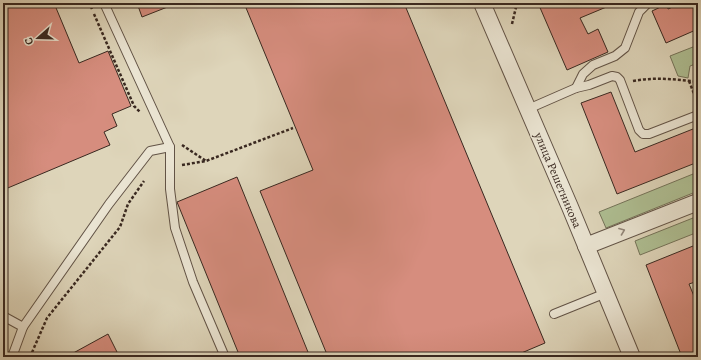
<svg xmlns="http://www.w3.org/2000/svg" width="701" height="360" font-family="Alegreya,serif">
  <style>
    .green { fill: #aebe92; stroke: #747359 }
    .building { fill: #d68d7e; stroke: #392820 }
    .lines { fill: none; stroke-linecap: round; stroke-linejoin: round }
    .lane-casing { stroke: #625346; stroke-width: 10 }
    .street-casing { stroke: #625346; stroke-width: 18 }
    .path { stroke: #392820; stroke-width: 2.5; stroke-dasharray: 3 2; stroke-linecap: butt }
    .lane { stroke: #eae4d2; stroke-width: 8 }
    .street { stroke: #eae4d2; stroke-width: 16 }
    .oneway { stroke: #928679 }
    .labels { text-anchor: middle; stroke-width: 3; stroke-linejoin: round; paint-order: stroke }
    .street-label { font-size: 12px; fill: #392820; stroke: #eae4d2 }
  </style>
  <rect width="100%" height="100%" fill="#ded5ba"/>
  <filter id="stains"><feTurbulence type="fractalNoise" baseFrequency=".005" numOctaves="4"/><feColorMatrix values="0 0 0 0 .2 0 0 0 0 .09 0 0 0 0 .02 0 0 0 .5 -.17"/></filter>
  <radialGradient id="worn" r=".72"><stop offset=".6" stop-color="#630" stop-opacity="0"/><stop offset="1" stop-color="#630" stop-opacity=".3"/></radialGradient>
  <g class="green">
    <path d="M698,45v18l-8,3 -2,12 -10,-2 -8,-20z"/>
    <path d="M698,172v19l-92,37 -7,-16z"/>
    <path d="M698,216v16l-58,23 -5,-14z"/>
  </g>
  <g class="building">
    <path d="M3,3h51l25,60 29,-12 23,55 -19,8 5,12 -13,6 6,13 -107,45z"/>
    <path d="M137,3h32l1,3 -28,11z"/>
    <path d="M244,3h160l141,340 -33,14h-184l-68,-166 53,-21z"/>
    <path d="M538,3h78l-36,15 8,16 10,-5 10,23 -41,18z"/>
    <path d="M682,3h16v26l-32,14 -14,-32 15,-7 1,5z"/>
    <path d="M611,92l24,60 63,-25v35l-81,32 -36,-91z"/>
    <path d="M237,177l73,180h-70l-63,-155z"/>
    <path d="M698,244v37l-9,3 9,22v51h-16l-36,-92z"/>
    <path d="M108,334l10,20 -6,3h-46z"/>
  </g>
  <g class="lines">
    <defs>
      <g id="lane">
        <path d="M104,3l66,144v42l5,39 18,54 32,75"/>
        <path d="M576,88l7,-14 10,-9 22,-9 10,-8 14,-36 9,-9"/>
        <path d="M528,109l48,-21 13,-3 23,-9 5,1 3,3 19,50 4,4h6l49,-19"/>
        <path d="M554,314l52,-21"/>
        <path d="M3,316l20,11"/>
        <path d="M12,357l11,-30 86,-123 41,-53 20,-4"/>
      </g>
      <g id="street">
        <path d="M482,3l88,204 62,150"/>
        <path d="M586,246l112,-44"/>
      </g>
    </defs>
    <use href="#lane" class="lane-casing"/>
    <use href="#street" class="street-casing"/>
    <g class="path">
      <path d="M89,3l3,6"/>
      <path d="M94,14l40,92 6,6"/>
      <path d="M512,24l5,-21"/>
      <path d="M633,81c22,-4 43,-2 65,1"/>
      <path d="M689,81l9,23"/>
      <path d="M182,145l24,16"/>
      <path d="M182,165l24,-4 87,-33"/>
      <path d="M30,357l17,-39 73,-91 8,-23 16,-23"/>
    </g>
    <use href="#lane" class="lane"/>
    <use href="#street" class="street"/>
  </g>
  <defs><path id="oneway-chevron" d="M-2-3.5L2.5 0L-2 3.5" fill="none" stroke-width="1.6" stroke-linecap="round" stroke-linejoin="round"/></defs>
  <use class="oneway" href="#oneway-chevron" transform="translate(622 231) rotate(-21)"/>
  <g class="labels">
    <g class="street-label">
      <text transform="translate(558 180) rotate(67)" y="4">улица Решетникова</text>
    </g>
  </g>
  <rect width="701" height="360" fill="none" stroke="#ded5ba" stroke-width="16"/>
  <rect x="4" y="4" width="693" height="352" fill="none" stroke="#392820" stroke-width="2"/>
  <rect x="8" y="8" width="685" height="344" fill="none" stroke="#392820"/>
  <g transform="translate(38 38) rotate(250)" stroke="#eae4d2" stroke-width="3" paint-order="stroke">
  <path d="M0-3L7 15L0 10L-7 15Z" fill="#392820"/>
  <text y="-6" font-size="11" font-weight="bold" text-anchor="middle" fill="#392820">С</text>
  </g>
  <rect width="100%" height="100%" filter="url(#stains)"/>
  <rect width="100%" height="100%" fill="url(#worn)"/>
</svg>
